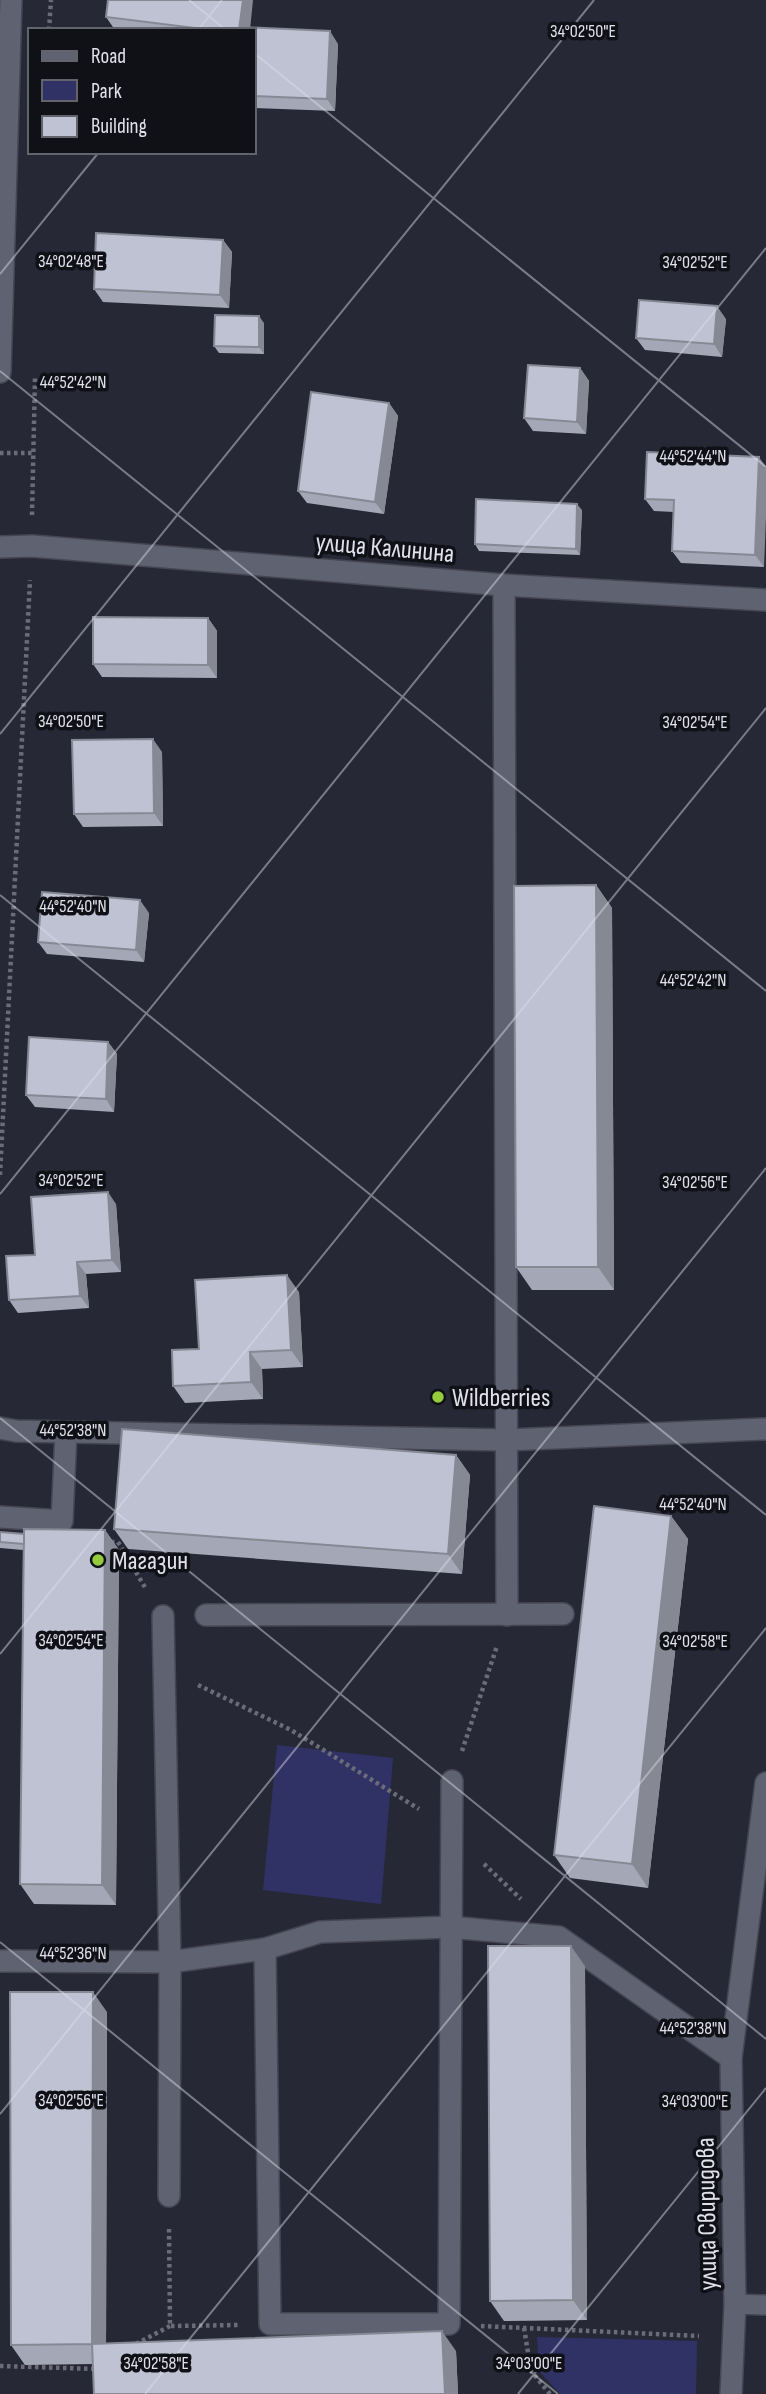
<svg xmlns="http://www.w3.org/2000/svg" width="766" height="2394" font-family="'Sofia Sans Condensed',sans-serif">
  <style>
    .green { fill: #303266 }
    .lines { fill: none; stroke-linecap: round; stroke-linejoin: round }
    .lane-casing { stroke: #454652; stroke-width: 22 }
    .street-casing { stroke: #454652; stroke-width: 24 }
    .secondary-casing { stroke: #454652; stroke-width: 24 }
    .path { stroke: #6b6c78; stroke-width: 4.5; stroke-dasharray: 3.5 3.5; stroke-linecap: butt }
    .lane { stroke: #5f6271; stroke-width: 19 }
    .street { stroke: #5f6271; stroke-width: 21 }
    .secondary { stroke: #5f6271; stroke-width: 21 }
    .wall { fill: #a4a7b5 }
    .shaded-wall { fill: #868894 }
    .building { fill: #bfc2d3; stroke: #868894; stroke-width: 2 }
    .ticks { fill: none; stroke: #e0e1ea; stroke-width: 2; stroke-opacity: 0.45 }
    .poi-dot { fill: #94cc3b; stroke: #101117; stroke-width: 2.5 }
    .labels { text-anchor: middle; stroke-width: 7; stroke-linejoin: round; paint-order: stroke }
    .street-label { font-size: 26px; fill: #e0e1ea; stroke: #101117 }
    .poi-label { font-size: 26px; fill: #e0e1ea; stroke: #101117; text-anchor: start }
    .ticks-label { font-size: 18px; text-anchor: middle; fill: #e0e1ea; stroke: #101117; stroke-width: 7; stroke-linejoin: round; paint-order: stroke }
  </style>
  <rect width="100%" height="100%" fill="#262835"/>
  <g class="green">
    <path d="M277,1745l116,13 -12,146 -118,-14z"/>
    <path d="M537,2337l160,4 -1,53h-136l-21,-23z"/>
  </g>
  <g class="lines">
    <defs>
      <path id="lane" d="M735,2304l31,1"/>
      <g id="street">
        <path d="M504,585l3,1030"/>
        <path d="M0,1428l16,3 490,9 260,-11"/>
        <path d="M0,1517l62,4 4,-89"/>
        <path d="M206,1615l357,-1"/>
        <path d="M265,1949l55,-17 130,-5 109,10 172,121"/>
        <path d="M0,1961l170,1 -7,-346"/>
        <path d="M169,2196l1,-234 95,-13 5,375h179l3,-543"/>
        <path d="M731,2394l4,-90 -4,-246 35,-275"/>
      </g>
      <g id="secondary">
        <path d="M0,372l11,-372"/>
        <path d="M0,547l32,-1 472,39 262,15"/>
      </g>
    </defs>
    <use href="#lane" class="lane-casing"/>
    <use href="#street" class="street-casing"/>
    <use href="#secondary" class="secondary-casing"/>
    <g class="path">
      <path d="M49,30l2,-30"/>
      <path d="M0,453h34"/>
      <path d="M32,515l3,-138"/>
      <path d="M0,1175l30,-595"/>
      <path d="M111,1542h7l28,47"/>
      <path d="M198,1685l93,45 128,79"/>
      <path d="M462,1751l35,-105"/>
      <path d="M484,1864l37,35"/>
      <path d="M169,2229l1,97 69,-1"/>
      <path d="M481,2326l218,10"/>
      <path d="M524,2328l7,43 19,23"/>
      <path d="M136,2344l34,-18"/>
      <path d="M0,2366l96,3"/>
    </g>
    <use href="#lane" class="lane"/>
    <use href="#street" class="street"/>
    <use href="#secondary" class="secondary"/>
  </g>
  <g class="wall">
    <path d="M106,17l144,11 88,16 -3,67 -81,-3v-78h-139z"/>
    <path d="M223,240l9,12 -3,56 -126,-6 -9,-13z"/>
    <path d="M726,319l-4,38 -77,-7 -9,-12z"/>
    <path d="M264,323v31l-45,-1 -5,-7z"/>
    <path d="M580,368l9,13 -3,53 -53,-3 -9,-13z"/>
    <path d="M389,403l9,13 -14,98 -77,-11 -9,-12z"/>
    <path d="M759,457l5,110 -83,-4 -9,-12 2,-39 -20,-1 -9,-12z"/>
    <path d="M582,510l-2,45 -101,-4 -4,-7z"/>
    <path d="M208,618l9,13v47l-115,-1 -9,-13z"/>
    <path d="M162,752l1,74 -80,1 -9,-13z"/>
    <path d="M596,885l16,23 2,382h-82l-16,-23z"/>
    <path d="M149,913l-5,49 -97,-8 -9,-12z"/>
    <path d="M108,1042l9,12 -3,58 -79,-5 -9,-12z"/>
    <path d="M116,1204l5,68 -35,2 3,34 -71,5 -9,-13 26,-45z"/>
    <path d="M299,1292l4,75 -41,2 1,30 -78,4 -12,-17 26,-37z"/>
    <path d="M456,1455l14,20 -8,99 -334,-25 -14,-20z"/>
    <path d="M671,1516l17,23 -40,349 -78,-10 -16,-23z"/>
    <path d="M105,1530l14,20 -3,355 -82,-1 -14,-20 3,-334 -23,-2v-16l24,2z"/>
    <path d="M585,1966l2,354 -83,1 -14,-20z"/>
    <path d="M107,2012l-1,331 350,8 2,43h-364l-1,-30 -68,1 -14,-20z"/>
  </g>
  <g class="shaded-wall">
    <path d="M243,0h10l-3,30h-11z"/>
    <path d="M330,31l8,13 -3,67 -8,-12z"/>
    <path d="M223,240l9,12 -3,56 -9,-13z"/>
    <path d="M717,306l9,13 -4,38 -8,-13z"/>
    <path d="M259,316l5,7v31l-5,-7z"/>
    <path d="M580,368l9,13 -3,53 -9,-12z"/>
    <path d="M389,403l9,13 -14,98 -9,-12z"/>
    <path d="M759,457l7,10v50l-2,50 -9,-12z"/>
    <path d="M577,504l5,6 -2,45 -4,-6z"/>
    <path d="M208,618l9,13v47l-9,-13z"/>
    <path d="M153,739l9,13 1,74 -9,-13z"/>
    <path d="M596,885l16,23 2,382 -16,-23z"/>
    <path d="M140,900l9,13 -5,49 -8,-12z"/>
    <path d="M108,1042l9,12 -3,58 -8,-13z"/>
    <path d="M108,1192l8,12 5,68 -9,-12z"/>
    <path d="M77,1262l9,12 3,34 -9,-12z"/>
    <path d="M287,1275l12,17 4,75 -12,-17z"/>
    <path d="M250,1352l12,17 1,30 -12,-17z"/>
    <path d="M456,1455l14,20 -8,99 -14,-20z"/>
    <path d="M671,1516l17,23 -40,349 -16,-24z"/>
    <path d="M105,1530l14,20 -3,355 -14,-20z"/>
    <path d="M571,1946l14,20 2,354 -14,-20z"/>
    <path d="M93,1992l14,20 -1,352 -14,-20z"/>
    <path d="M442,2331l14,20 2,43h-13z"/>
  </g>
  <g class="building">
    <path d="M108,0h135l-4,30h-28l-105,-13z"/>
    <path d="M242,27l88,4 -3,68 -73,-3v-66h-12z"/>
    <path d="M96,233l127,7 -3,55 -126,-6z"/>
    <path d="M639,300l78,6 -3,38 -78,-6z"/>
    <path d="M215,315l44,1v31l-45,-1z"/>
    <path d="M528,365l52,3 -3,54 -53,-4z"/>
    <path d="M311,392l78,11 -14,99 -77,-11z"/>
    <path d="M647,452l112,5 -4,98 -83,-4 2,-51 -29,-1z"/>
    <path d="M476,499l101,5 -1,45 -101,-5z"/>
    <path d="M93,617l115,1v47l-115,-1z"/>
    <path d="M153,739l1,74 -80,1 -2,-74z"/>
    <path d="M596,885l2,382h-82l-2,-381z"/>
    <path d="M42,892l98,8 -4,50 -98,-8z"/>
    <path d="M29,1037l79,5 -2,57 -80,-4z"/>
    <path d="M108,1192l4,68 -35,2 3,34 -71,4 -3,-44 29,-1 -4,-58z"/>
    <path d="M287,1275l4,75 -41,2 1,30 -78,4 -1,-36 27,-1 -4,-69z"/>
    <path d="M122,1429l334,26 -8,99 -334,-25z"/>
    <path d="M594,1506l77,10 -39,348 -78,-9z"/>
    <path d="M24,1529l81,1 -3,355 -82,-1z"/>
    <path d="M0,1532l24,2v10l-24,-2z"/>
    <path d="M488,1946h83l2,354 -83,1z"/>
    <path d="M10,1992h83l-1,352 350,-13 3,63h-351l-2,-50 -81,1z"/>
  </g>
  <path class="ticks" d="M189,0l37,30M198,30l24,-30M254,53l512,414M0,274l99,-122M0,371l766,620M0,734l594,-734M0,895l766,620M0,1194l766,-946M0,1418l766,621M0,1654l766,-946M0,1942l558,452M0,2114l766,-946M145,2394l621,-766M518,2394l248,-306"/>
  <g class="poi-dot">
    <circle cx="438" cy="1397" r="7"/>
    <circle cx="98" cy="1560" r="7"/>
  </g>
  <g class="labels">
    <g class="street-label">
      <text transform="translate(385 547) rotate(5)" y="9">улица Калинина</text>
      <text transform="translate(706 2214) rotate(-91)" y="9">улица Свиридова</text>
    </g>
    <g class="poi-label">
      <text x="452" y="1406">Wildberries</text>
      <text x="112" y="1569">Магазин</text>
    </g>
  </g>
  <g class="ticks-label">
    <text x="583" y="37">34°02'50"E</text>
    <text x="71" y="267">34°02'48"E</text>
    <text x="695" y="268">34°02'52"E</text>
    <text x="73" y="388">44°52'42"N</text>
    <text x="693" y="462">44°52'44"N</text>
    <text x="71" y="727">34°02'50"E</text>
    <text x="695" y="728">34°02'54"E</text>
    <text x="73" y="912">44°52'40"N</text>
    <text x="693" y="986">44°52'42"N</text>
    <text x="71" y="1186">34°02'52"E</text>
    <text x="695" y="1188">34°02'56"E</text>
    <text x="73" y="1436">44°52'38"N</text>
    <text x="693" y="1510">44°52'40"N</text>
    <text x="71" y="1646">34°02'54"E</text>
    <text x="695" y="1647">34°02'58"E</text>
    <text x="73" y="1959">44°52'36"N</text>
    <text x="693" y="2034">44°52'38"N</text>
    <text x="71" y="2106">34°02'56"E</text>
    <text x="695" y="2107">34°03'00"E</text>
    <text x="156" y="2369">34°02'58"E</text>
    <text x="529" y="2369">34°03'00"E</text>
  </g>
  <rect x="28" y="28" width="228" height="126" fill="#101117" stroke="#63646b" stroke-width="2"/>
  <rect x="42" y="51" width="35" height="10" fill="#5f6271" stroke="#63646b" stroke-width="2"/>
  <text x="91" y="63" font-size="21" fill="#e0e1ea">Road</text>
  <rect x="42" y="80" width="35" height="21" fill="#303266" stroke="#63646b" stroke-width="2"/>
  <text x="91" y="98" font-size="21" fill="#e0e1ea">Park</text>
  <rect x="42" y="116" width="35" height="21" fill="#bfc2d3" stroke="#63646b" stroke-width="2"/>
  <text x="91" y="133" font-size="21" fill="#e0e1ea">Building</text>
</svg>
